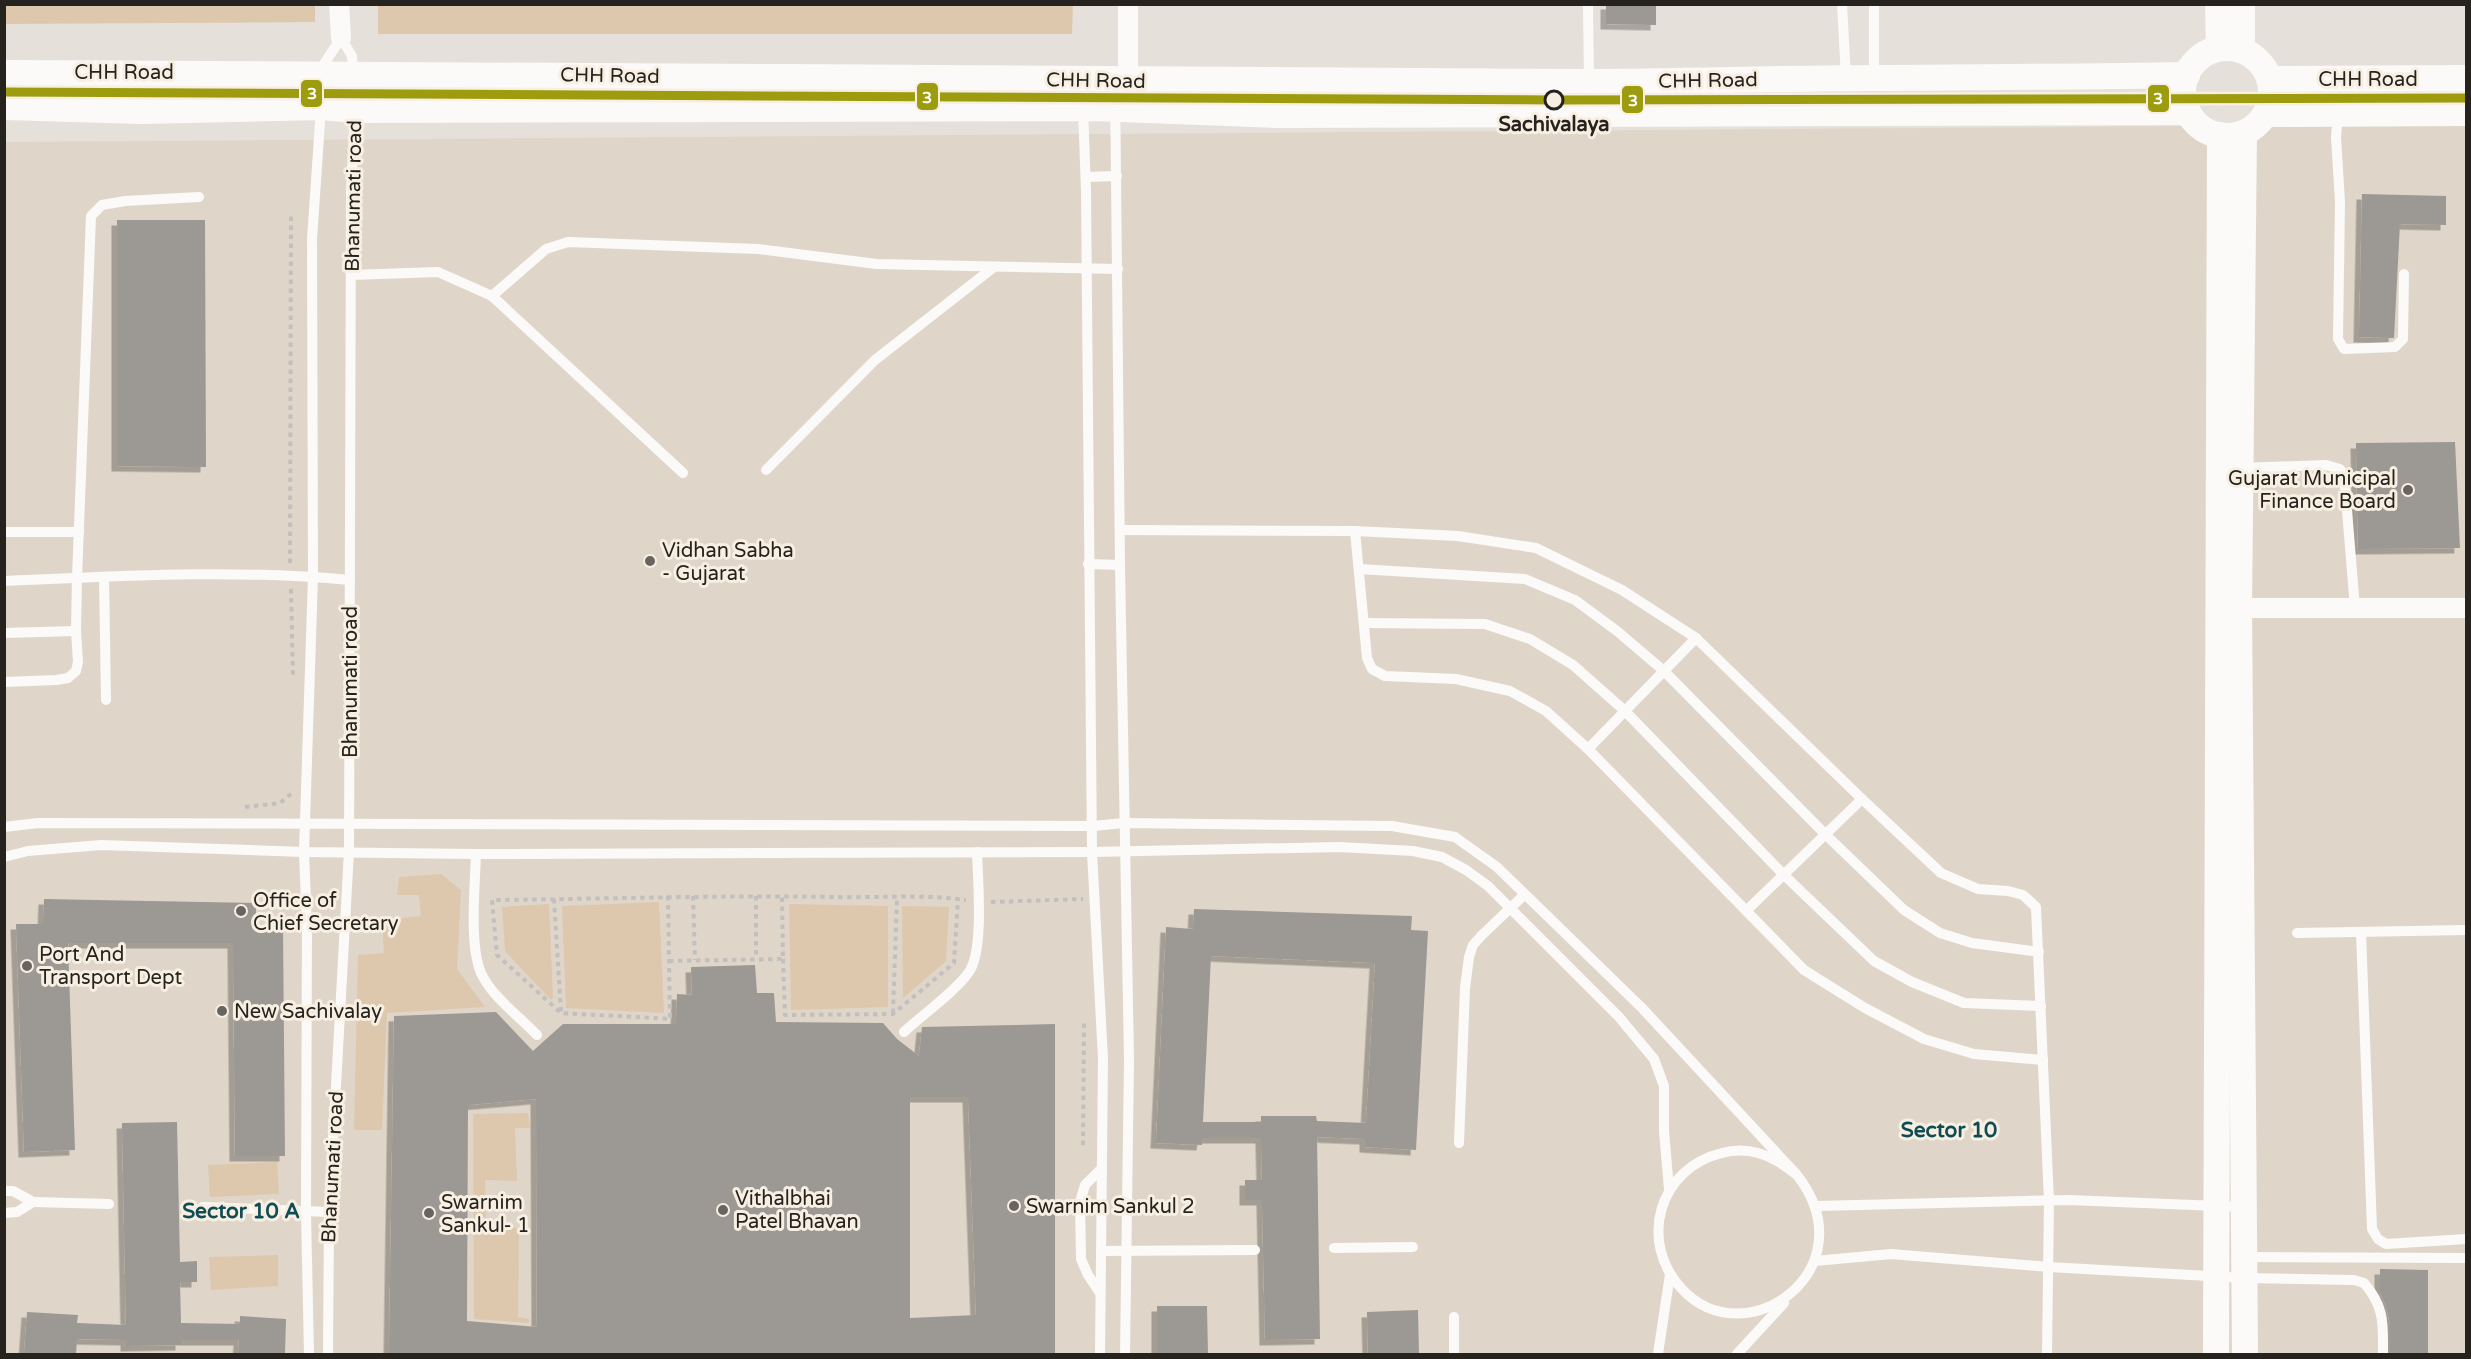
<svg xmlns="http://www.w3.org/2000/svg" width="2471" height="1359" font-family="'Varela Round',sans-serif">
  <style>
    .built { fill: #dfd6c9 }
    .green { fill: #ddc8ad }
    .building { fill: #9c9894; fill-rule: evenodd; filter: url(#shadow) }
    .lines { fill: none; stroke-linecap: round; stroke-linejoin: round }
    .path { stroke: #c2c0be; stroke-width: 4; stroke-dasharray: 4.5 4.5; stroke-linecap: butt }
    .service { stroke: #fbfaf9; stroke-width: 10 }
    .minor { stroke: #fbfaf9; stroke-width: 20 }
    .tertiary { stroke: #fbfaf9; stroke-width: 26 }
    .metro-1-casing { stroke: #f8efe3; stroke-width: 14 }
    .metro-1 { stroke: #9d9c0e; stroke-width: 9 }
    .stop-dot { fill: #f8efe3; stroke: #26221e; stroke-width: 3 }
    .poi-dot { fill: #696460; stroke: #f8efe3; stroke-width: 2 }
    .labels { text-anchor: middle; stroke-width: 6; stroke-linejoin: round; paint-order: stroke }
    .street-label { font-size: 20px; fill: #26221e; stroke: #f8efe3 }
    .stop-label { font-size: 20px; font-weight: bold; fill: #26221e; stroke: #f8efe3 }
    .poi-label { font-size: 20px; fill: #26221e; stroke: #f8efe3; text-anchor: start }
    .neighbourhood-label { font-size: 21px; font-weight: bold; fill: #0f4c53; stroke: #f8efe3 }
    .line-badge { stroke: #f8efe3; stroke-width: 2 }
    .badge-label { font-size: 16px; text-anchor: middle; font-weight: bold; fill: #fff }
  </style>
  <defs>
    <filter id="shadow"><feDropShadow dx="-5.5" dy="5.5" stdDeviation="0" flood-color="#0004"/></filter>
  </defs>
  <rect width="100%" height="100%" fill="#e6e0da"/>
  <path class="built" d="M2466,124v1230h-2461l-1,-1212z"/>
  <g class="green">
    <path d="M4,5h311v17l-310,2z"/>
    <path d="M1073,5l-1,29h-694v-30z"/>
    <path d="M441,874l20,16 -4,79 28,38 -98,6 -5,117h-28l4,-175 26,-2 -2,-33 39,-4 -2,-21h-22l2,-18z"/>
    <path d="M659,902l5,111 -98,-5 -4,-102z"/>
    <path d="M549,904l4,93 -2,3 -46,-49 -3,-44z"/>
    <path d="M789,904l99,2v101l-97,3z"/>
    <path d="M902,906l47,1 -3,54 -43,37z"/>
    <path d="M528,1113l2,15h-15l2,53 -32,-1 1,47 33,1 -1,89 11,2v4l-55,-4 -1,-205z"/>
    <path d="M277,1162l2,32 -69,3 -2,-32z"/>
    <path d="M278,1255v31l-67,4 -2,-33z"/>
  </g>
  <g class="building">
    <path d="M1606,4h50v21l-50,-1z"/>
    <path d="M2362,194l84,2v29l-46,-1 -6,114 -35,-1z"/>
    <path d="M117,220h88l1,247 -89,-1z"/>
    <path d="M2455,442l5,106 -102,1 -2,-106z"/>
    <path d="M44,899l212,4v24h27l2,229h-50l-2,-213h-165l7,207 -51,2 -8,-228h27z"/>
    <path d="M1194,909l218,7 -1,14 17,1 -12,219 -51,-3v-8l-48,-2 3,202 -55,1 -3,-140h-17v-20h17l-1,-42h-58l-1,7 -46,-2 10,-216 27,2zM1211,956l164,7 -9,160 -49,-2 -1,-5h-55v6h-58z"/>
    <path d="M755,965l2,28h17l2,29 107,1 14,16 22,17 3,-29 133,-3v330h-666l5,-338 102,-4 37,39 30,-27h113l1,-30 15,1 -1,-28zM910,1097h58l8,218 -66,3zM536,1099l1,228 -70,-6 1,-216z"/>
    <path d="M177,1122l3,140 17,-1v21h-17l1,41 59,1v-8l46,3 -1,35h-47l1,-14h-58v5l-55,1v-6l-49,-1 -1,15h-52l3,-42 51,3 -1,8 49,2 -4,-202z"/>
    <path d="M2380,1269l48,1v84h-38v-30l-4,-18 -6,-14z"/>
    <path d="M1157,1306h50l1,48h-51z"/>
    <path d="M1418,1310l1,44h-51l-1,-42z"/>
  </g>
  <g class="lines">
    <g class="path">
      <path d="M290,563l1,-351"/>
      <path d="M291,589l2,88"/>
      <path d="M245,807l35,-4 11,-9"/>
      <path d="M668,896l2,123 -109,-6 -64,-58 -5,-55c114,-1 228,-5 342,-3 43,1 89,-3 132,3"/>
      <path d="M693,896l2,64"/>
      <path d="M756,896v63"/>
      <path d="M554,899l7,113"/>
      <path d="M991,902l92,-3"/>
      <path d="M783,959l2,56 108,-1 61,-51 4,-64"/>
      <path d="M669,961l114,-2 -1,-63"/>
      <path d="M893,1013l4,-115"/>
      <path d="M1083,1145l1,-124"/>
    </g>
    <g class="service">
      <path d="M1588,4l1,77"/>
      <path d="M1842,4l4,74"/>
      <path d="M1874,4v73"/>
      <path d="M1082,80l4,111 6,661 11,207 -3,295"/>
      <path d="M1115,80l5,485 9,495 -4,294"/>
      <path d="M2338,114l-2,23 4,65 -2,137 6,10 51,-2 8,-8 1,-65"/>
      <path d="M1086,177l31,-1"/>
      <path d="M351,275l87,-3 54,24 191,177"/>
      <path d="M492,296l54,-47 22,-7 190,7 119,15 241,5"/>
      <path d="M2240,468l86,-3 14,4 4,5 11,134"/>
      <path d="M766,470l109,-110 119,-93"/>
      <path d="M1121,530l234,1 103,5 78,12 86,42 74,48 166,161 79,74 37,16 30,2 15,4 13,12 13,294 -2,153"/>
      <path d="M1355,531l12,127 5,11 13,7 71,3 54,12 36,20 42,38 216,221 61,38 59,31 50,15 69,6"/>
      <path d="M4,532h75"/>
      <path d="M1088,564l32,1"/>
      <path d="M1359,569l166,10 50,21 42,31 47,40 162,164 78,75 36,23 32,10 67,9"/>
      <path d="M104,577l2,123"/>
      <path d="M4,581c115,-5 232,-12 346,-1"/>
      <path d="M1364,623l121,1 45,15 43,26 52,46 159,164 90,86 38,21 52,21 77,3"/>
      <path d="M4,633l72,-2"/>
      <path d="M4,682l52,-2 12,-2 8,-7 2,-9 -2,-31 1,-53 14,-362 11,-11 23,-4 74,-4"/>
      <path d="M1588,749l108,-111"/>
      <path d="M4,827l34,-4 1055,3 31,-3 268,3 63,11 42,30 145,141 155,167c73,94 -52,184 -116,113 -43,-47 -22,-120 41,-135 11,-3 25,-3 36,0 15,4 26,12 39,22"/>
      <path d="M476,854c-1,32 -7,91 5,119 11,24 38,43 56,62"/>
      <path d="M4,857l24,-6 73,-6 203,7 172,2 616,-2 247,-5 74,4 29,6 24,13 22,16 131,131 35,42 10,27v45l5,58"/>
      <path d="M1747,910l115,-111"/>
      <path d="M2361,932l11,297 6,10 8,5 80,-5"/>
      <path d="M2297,933l169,-3"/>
      <path d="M904,1032c18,-17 51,-40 65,-60 15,-22 9,-91 8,-120"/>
      <path d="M1459,1143l6,-155 4,-31 4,-12 9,-10 42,-40"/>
      <path d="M4,1191h9l20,11 -16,10 -13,1"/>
      <path d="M33,1202l76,2"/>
      <path d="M1816,1206l252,-6 176,7"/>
      <path d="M203,1207l126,5"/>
      <path d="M1334,1248l79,-1"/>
      <path d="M1101,1251l154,-1"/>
      <path d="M2245,1257l221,1"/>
      <path d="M1815,1261l76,-7 158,13 195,11 110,2 10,3c21,24 19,41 19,71"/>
      <path d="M1100,1293l-12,-18 -7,-16 -1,-57 5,-17 17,-17"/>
      <path d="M1454,1317v37"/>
      <path d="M309,1354l-3,-142 1,-283 -3,-77 9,-276 -1,-337 12,-175 17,-26 11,18 3,54 -4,82 -2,659 -20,361 -1,142"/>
      <path d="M1658,1354l12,-80"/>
      <path d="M1737,1354l47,-51"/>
    </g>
    <g class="minor">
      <path d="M339,4l2,34"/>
      <path d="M1128,4v76"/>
      <path d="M2227,612l12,-4h227"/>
    </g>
    <g class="tertiary">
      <path d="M2218,4l1,44"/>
      <path d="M2242,4v46"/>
      <circle cx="2227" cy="92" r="44"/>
      <path d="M4,73c527,-1 1053,9 1580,9 98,0 197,-4 296,-4 102,-1 204,-1 307,-3"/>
      <path d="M2270,79l196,-1"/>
      <path d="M4,107l138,4 180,-4 33,3 740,-2 184,7 909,-3"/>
      <path d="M2266,114l200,-1"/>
      <path d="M2244,133l-5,475 6,746"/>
      <path d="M2216,1354l4,-1219"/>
    </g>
    <defs>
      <path id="metro-1" d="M4,92l1552,8 910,-2"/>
    </defs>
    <use href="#metro-1" class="metro-1-casing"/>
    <use href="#metro-1" class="metro-1"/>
  </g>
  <circle class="stop-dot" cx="1554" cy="100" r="9"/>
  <g class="poi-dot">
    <circle cx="2408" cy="490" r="6"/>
    <circle cx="650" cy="561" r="6"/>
    <circle cx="241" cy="911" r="6"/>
    <circle cx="27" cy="966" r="6"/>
    <circle cx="222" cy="1011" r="6"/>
    <circle cx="1014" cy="1206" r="6"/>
    <circle cx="723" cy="1210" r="6"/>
    <circle cx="429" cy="1213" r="6"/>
  </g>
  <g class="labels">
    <g class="street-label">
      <text x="124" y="79">CHH Road</text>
      <text transform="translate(610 75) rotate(1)" y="7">CHH Road</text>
      <text x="2368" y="86">CHH Road</text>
      <text transform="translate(1096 80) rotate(1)" y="7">CHH Road</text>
      <text transform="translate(1708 80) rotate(-1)" y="7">CHH Road</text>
      <text transform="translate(353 196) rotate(-89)" y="7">Bhanumati road</text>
      <text transform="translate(350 682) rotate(-90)" y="7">Bhanumati road</text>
      <text transform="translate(332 1167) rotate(-87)" y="7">Bhanumati road</text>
    </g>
    <g class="stop-label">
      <text x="1554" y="131">Sachivalaya</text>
    </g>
    <g class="poi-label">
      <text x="2396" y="485" text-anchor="end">Gujarat Municipal<tspan x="2396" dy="23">Finance Board</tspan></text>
      <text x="662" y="557">Vidhan Sabha<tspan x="662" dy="23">- Gujarat</tspan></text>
      <text x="253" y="907">Office of<tspan x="253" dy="23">Chief Secretary</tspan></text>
      <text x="39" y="961">Port And<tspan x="39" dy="23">Transport Dept</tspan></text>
      <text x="234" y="1018">New Sachivalay</text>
      <text x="735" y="1205">Vithalbhai<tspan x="735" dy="23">Patel Bhavan</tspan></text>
      <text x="441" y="1209">Swarnim<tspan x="441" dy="23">Sankul- 1</tspan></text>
      <text x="1026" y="1213">Swarnim Sankul 2</text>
    </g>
    <g class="neighbourhood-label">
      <text x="1949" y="1137">Sector 10</text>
      <text x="241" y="1218">Sector 10 A</text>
    </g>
  </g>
  <g class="line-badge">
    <rect x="300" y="79" width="23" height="29" rx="6" fill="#9d9c0e"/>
    <rect x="916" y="82" width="23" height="29" rx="6" fill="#9d9c0e"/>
    <rect x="2147" y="84" width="23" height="29" rx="6" fill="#9d9c0e"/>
    <rect x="1621" y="85" width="23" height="29" rx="6" fill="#9d9c0e"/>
  </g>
  <g class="badge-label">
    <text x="312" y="99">3</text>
    <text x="927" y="103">3</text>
    <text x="2158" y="104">3</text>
    <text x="1633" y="106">3</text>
  </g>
  <rect width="2471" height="1359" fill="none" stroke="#26221e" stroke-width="12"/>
</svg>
